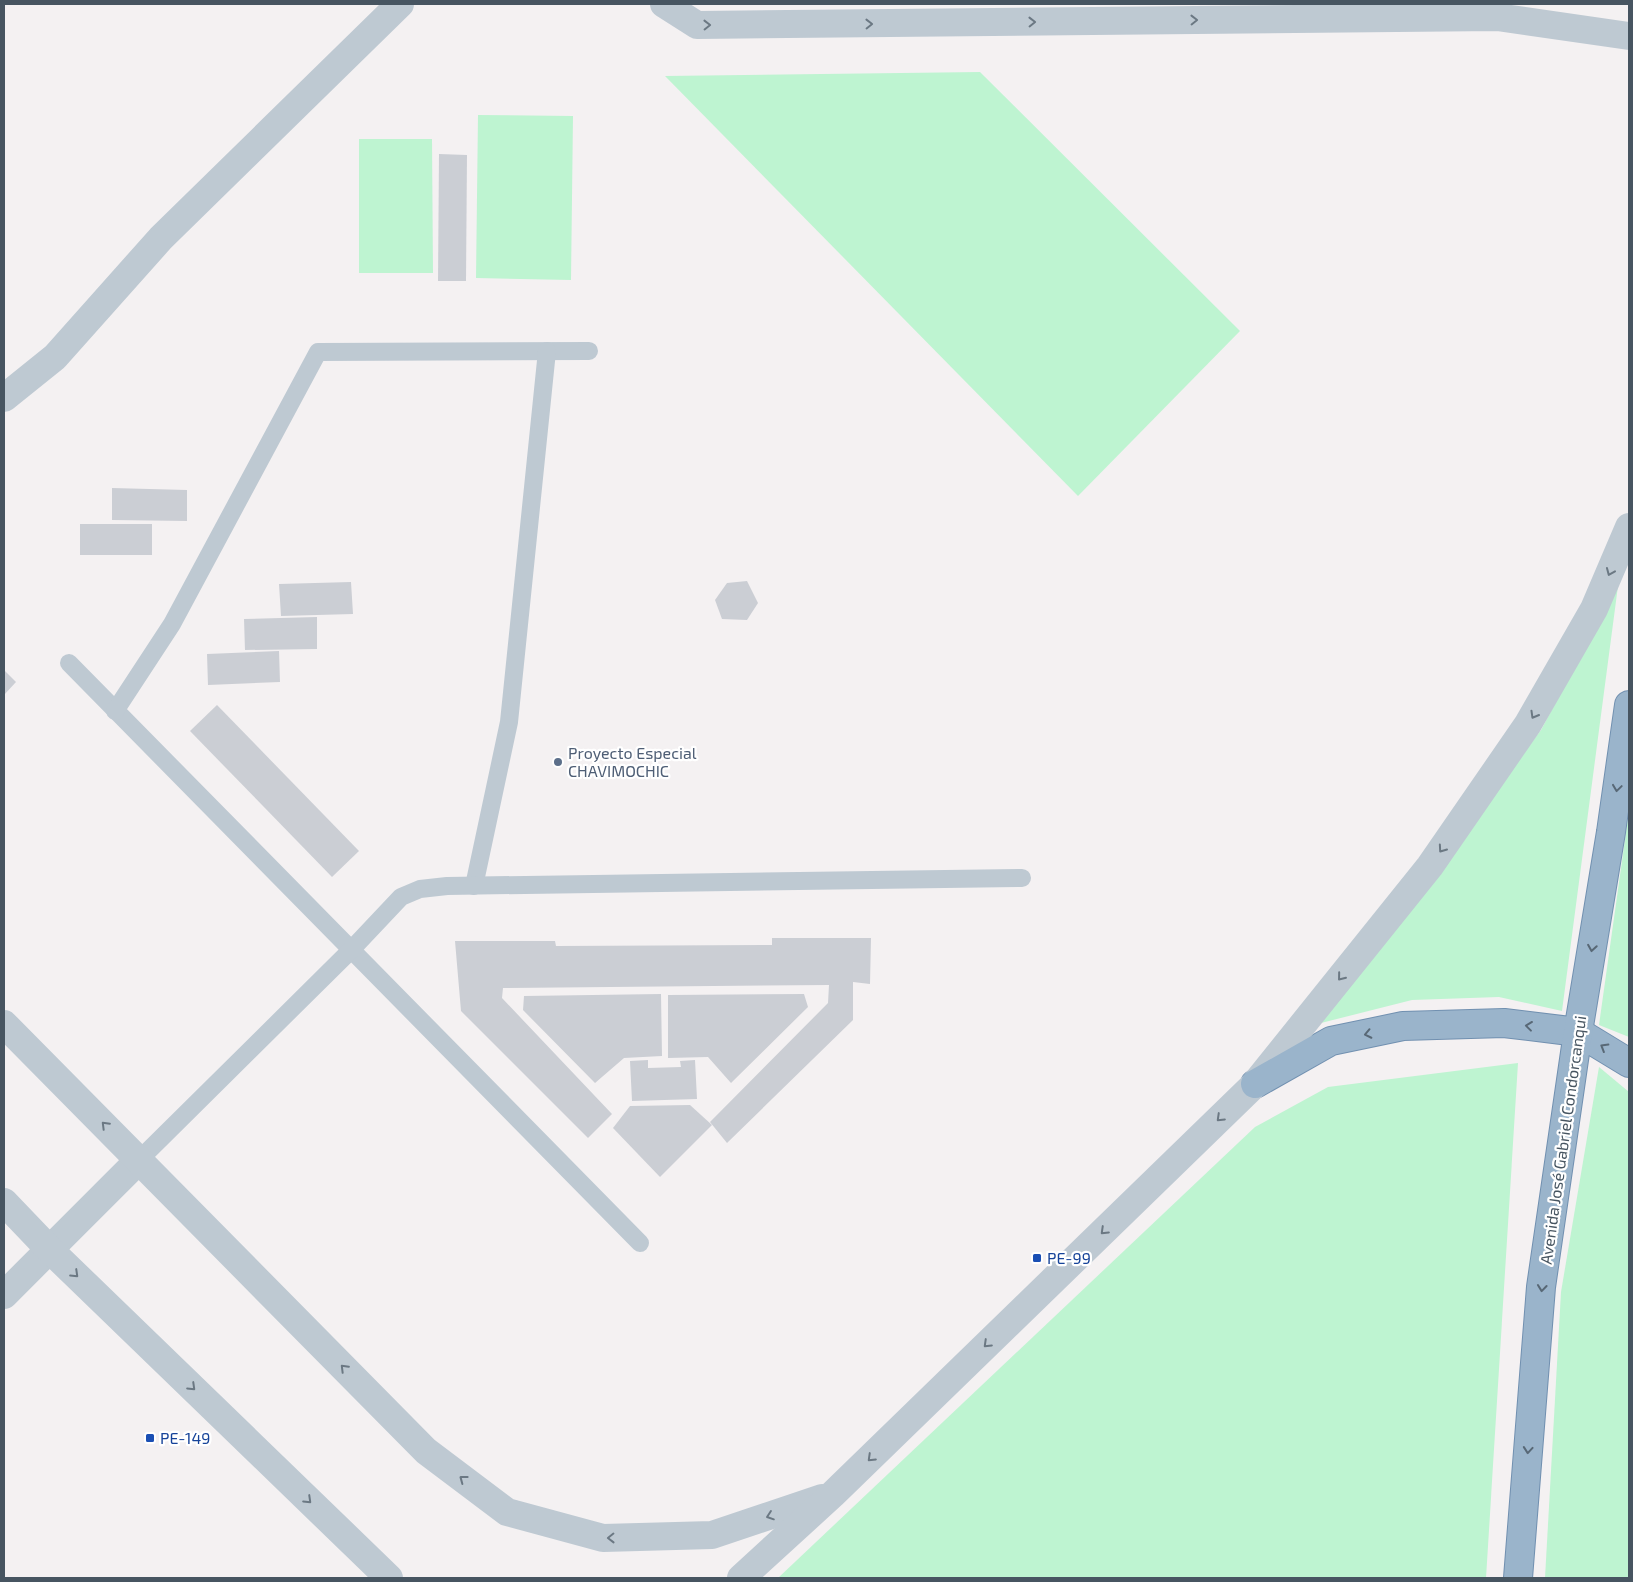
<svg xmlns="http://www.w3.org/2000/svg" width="1633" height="1582" font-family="'Exo 2',sans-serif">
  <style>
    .green { fill: #bef4d1 }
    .building { fill: #cbced4 }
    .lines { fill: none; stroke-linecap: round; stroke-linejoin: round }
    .trunk-casing { stroke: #7190b0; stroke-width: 30 }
    .service { stroke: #bec9d2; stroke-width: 18 }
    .minor { stroke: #bec9d2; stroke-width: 28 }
    .tertiary { stroke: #bec9d2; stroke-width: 28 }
    .trunk { stroke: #9ab4cb; stroke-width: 28 }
    .oneway { stroke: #6b7883 }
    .oneway2 { stroke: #586876 }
    .service-dot { fill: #5c6f8a; stroke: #fff; stroke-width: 2 }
    .transit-dot { fill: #1a4fb4; stroke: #fff; stroke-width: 2 }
    .labels { text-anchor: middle; stroke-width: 4.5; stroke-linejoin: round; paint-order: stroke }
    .service-label { font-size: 16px; fill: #4e5e75; stroke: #fff; text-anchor: start }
    .street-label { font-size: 16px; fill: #475561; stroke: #fff }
    .transit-label { font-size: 16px; fill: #164399; stroke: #fff; text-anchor: start }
  </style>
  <rect width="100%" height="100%" fill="#f4f1f2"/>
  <g class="green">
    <path d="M980,72l260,259 -162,165 -413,-420z"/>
    <path d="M478,115l95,1 -2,164 -95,-2z"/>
    <path d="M359,139h73l1,134h-74z"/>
    <path d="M1618,586l-56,425 -63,-14 -87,3 -91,23 220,-293z"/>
    <path d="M1629,811v226l-30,-12z"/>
    <path d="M1518,1063l-32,515h-708l477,-451 73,-40z"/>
    <path d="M1599,1067l30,25v486h-84l16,-286z"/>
  </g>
  <g class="building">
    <path d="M439,154l28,1 -1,126h-28z"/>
    <path d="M112,488l75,2v31l-75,-1z"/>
    <rect x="80" y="524" width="72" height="31"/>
    <path d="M747,581l11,22 -11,17 -25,-1 -7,-19 12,-17z"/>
    <path d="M351,582l2,32 -72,2 -2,-32z"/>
    <path d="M317,617v32l-72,1 -1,-31z"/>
    <path d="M279,651l1,31 -72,3 -1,-31z"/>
    <path d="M4,670l12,12 -12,13z"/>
    <path d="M217,705l142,146 -27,26 -142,-146z"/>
    <path d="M772,938h99l-1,46 -17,-2v38l-126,123 -17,-21 118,-119 1,-18 -326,3 -1,10 110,116 -24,24 -127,-127 -6,-70h100l1,5 216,-1z"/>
    <path d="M661,994l1,62 -38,2 -29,25 -72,-73 1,-14z"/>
    <path d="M804,994l4,13 -77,76 -23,-26 -40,1v-63z"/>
    <path d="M648,1060v8l33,-1 -1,-6 15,-1 2,39 -65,2 -2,-40z"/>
    <path d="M690,1105l22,20 -52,52 -47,-49 17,-22z"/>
  </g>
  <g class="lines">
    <defs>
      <g id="trunk">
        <path d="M1255,1084l76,-43 72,-15 101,-3 74,9 51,31"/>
        <path d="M1518,1578l23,-291 37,-255 33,-200 18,-127"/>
      </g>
    </defs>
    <use href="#trunk" class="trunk-casing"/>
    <g class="service">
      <path d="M69,663l571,580"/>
      <path d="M115,711l57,-87 146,-272 271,-1"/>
      <path d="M474,886l35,-164 38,-371"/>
      <path d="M139,1160l212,-210 50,-53 19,-8 27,-3 575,-8"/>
    </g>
    <g class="minor">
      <path d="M664,4l33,21 800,-8 132,19"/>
      <path d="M4,398l51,-41 106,-119 239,-234"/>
      <path d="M4,1295l135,-135"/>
    </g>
    <g class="tertiary">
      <path d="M4,1024l422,427 81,61 96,26 109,-3 110,-37"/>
      <path d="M4,1202l45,47 340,329"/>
      <path d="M741,1578l92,-84 422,-410 175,-218 98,-142 66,-115 35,-82"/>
    </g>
    <use href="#trunk" class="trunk"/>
  </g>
  <defs><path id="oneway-chevron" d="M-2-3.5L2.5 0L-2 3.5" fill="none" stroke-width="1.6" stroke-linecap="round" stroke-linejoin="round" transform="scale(1.25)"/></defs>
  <g class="oneway">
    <use href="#oneway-chevron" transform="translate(1194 20) rotate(-1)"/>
    <use href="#oneway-chevron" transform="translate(1032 22) rotate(-1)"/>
    <use href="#oneway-chevron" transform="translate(869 24) rotate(-1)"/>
    <use href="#oneway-chevron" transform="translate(707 25) rotate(-1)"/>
    <use href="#oneway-chevron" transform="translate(1610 572) rotate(113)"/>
    <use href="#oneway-chevron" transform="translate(1534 715) rotate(120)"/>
    <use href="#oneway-chevron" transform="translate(1442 849) rotate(125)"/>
    <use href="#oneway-chevron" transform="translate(1341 977) rotate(129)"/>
    <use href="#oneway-chevron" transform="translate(1220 1118) rotate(136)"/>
    <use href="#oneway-chevron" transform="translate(105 1125) rotate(-135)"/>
    <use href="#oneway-chevron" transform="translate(1104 1231) rotate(136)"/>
    <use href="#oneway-chevron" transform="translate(75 1274) rotate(44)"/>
    <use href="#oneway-chevron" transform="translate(987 1344) rotate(136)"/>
    <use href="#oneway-chevron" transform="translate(344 1368) rotate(-135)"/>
    <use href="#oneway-chevron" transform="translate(192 1387) rotate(44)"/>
    <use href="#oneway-chevron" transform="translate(871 1458) rotate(136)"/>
    <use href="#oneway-chevron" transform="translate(463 1479) rotate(-143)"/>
    <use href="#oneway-chevron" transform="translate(308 1500) rotate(44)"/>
    <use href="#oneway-chevron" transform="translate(770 1516) rotate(161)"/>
    <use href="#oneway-chevron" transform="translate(611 1538) rotate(179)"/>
  </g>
  <g class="oneway2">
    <use href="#oneway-chevron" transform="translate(1617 788) rotate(98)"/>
    <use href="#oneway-chevron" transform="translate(1592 948) rotate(99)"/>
    <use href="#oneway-chevron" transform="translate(1529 1026) rotate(-173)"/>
    <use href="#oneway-chevron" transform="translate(1368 1034) rotate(168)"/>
    <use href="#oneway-chevron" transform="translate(1604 1047) rotate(-149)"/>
    <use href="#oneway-chevron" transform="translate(1542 1288) rotate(96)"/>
    <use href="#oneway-chevron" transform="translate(1528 1450) rotate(95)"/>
  </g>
  <circle class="service-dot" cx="558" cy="762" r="5"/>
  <g class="transit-dot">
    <rect x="1032" y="1253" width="10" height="10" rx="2.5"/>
    <rect x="145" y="1433" width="10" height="10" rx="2.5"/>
  </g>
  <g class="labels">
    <g class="service-label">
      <text x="568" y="759">Proyecto Especial<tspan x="568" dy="18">CHAVIMOCHIC</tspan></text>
    </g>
    <g class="street-label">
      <text transform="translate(1563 1140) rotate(-82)" y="6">Avenida José Gabriel Condorcanqui</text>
    </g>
    <g class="transit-label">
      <text x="1047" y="1264">PE-99</text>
      <text x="160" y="1444">PE-149</text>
    </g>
  </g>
  <rect width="1633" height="1582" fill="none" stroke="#475561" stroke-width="10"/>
</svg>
